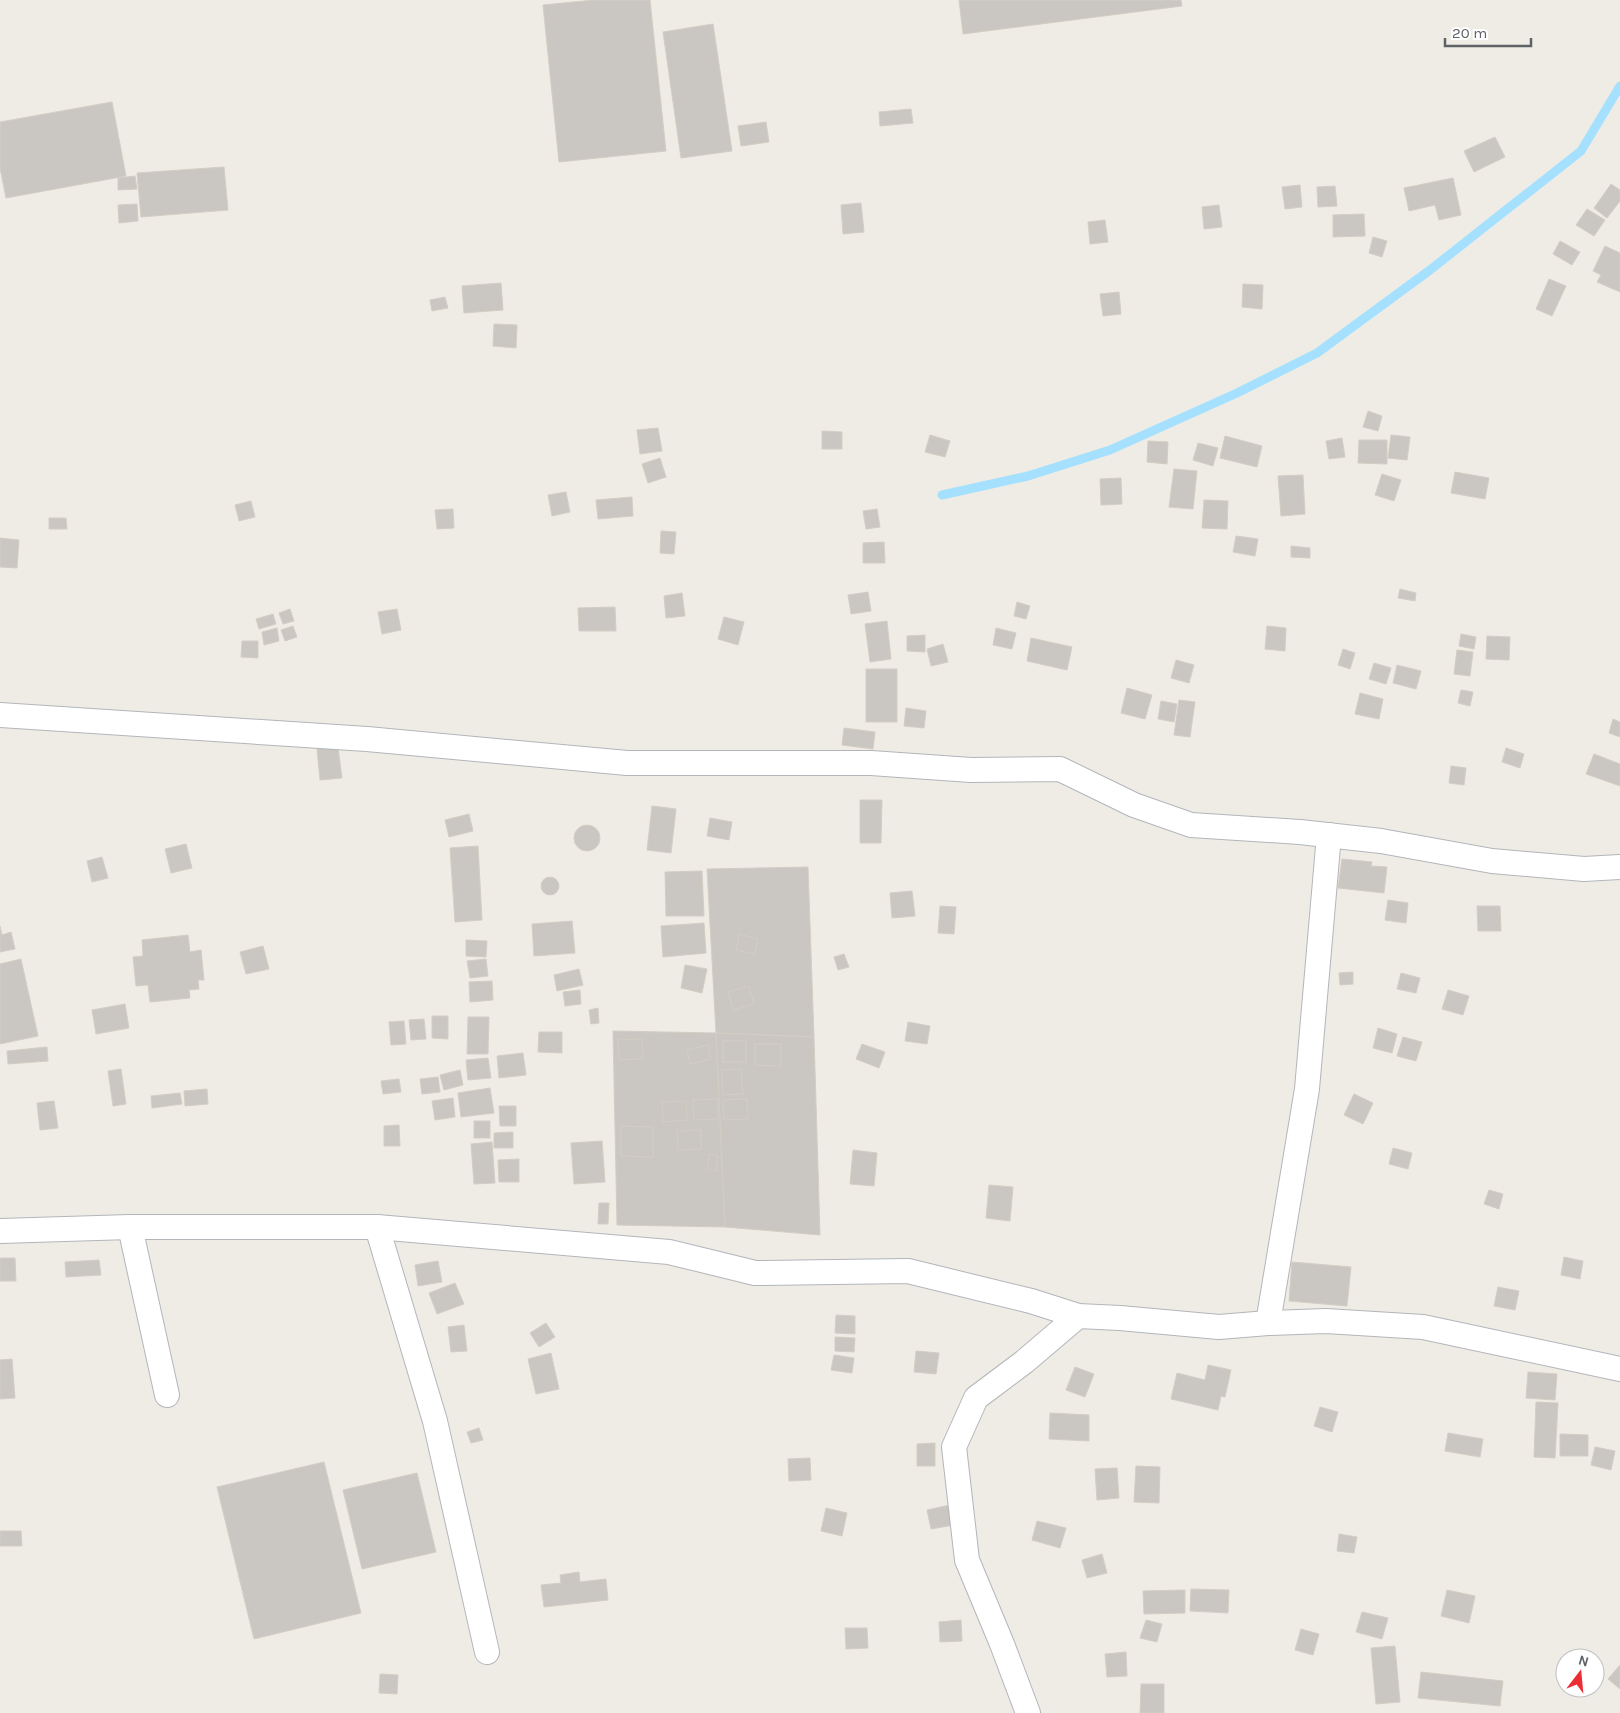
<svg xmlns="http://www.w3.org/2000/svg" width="1620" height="1713" font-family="Karla,sans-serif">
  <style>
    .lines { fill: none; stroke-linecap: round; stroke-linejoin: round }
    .stream { stroke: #a5e1ff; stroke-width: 9 }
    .building { fill: #cac7c2; stroke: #d4cdc3 }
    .minor-casing { stroke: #b2b6ba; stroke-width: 26 }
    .minor { stroke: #fff; stroke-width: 24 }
  </style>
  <rect width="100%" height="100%" fill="#efece5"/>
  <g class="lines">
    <path class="stream" d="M942,495l86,-19 82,-26 127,-57 80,-40 113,-83 151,-119 39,-65"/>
  </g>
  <g class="building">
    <path d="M594,0h56l16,151 -107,11 -16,-157z"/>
    <path d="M959,0h222l1,6 -219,28z"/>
    <path d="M713,24l19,127 -51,7 -18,-126z"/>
    <path d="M112,102l14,74 -120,22 -6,-30v-46z"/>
    <path d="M911,109l2,14 -33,3 -1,-14z"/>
    <path d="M766,122l3,20 -28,4 -3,-20z"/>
    <path d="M1495,137l10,20 -31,15 -10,-21z"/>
    <path d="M224,167l4,43 -87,7 -4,-44z"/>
    <path d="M135,176l2,13 -19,1v-12z"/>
    <path d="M1453,178l8,37 -22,5 -4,-15 -26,6 -5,-23z"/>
    <path d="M1611,184l9,6v11l-13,17 -13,-10z"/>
    <path d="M1300,185l2,22 -17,2 -3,-22z"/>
    <path d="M1335,186l2,20 -19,1 -1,-20z"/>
    <path d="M861,203l3,29 -21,2 -2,-29z"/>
    <path d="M137,204l1,17 -19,2 -1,-18z"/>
    <path d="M1219,205l3,22 -18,2 -2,-22z"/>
    <path d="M1587,209l18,11 -11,16 -18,-11z"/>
    <path d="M1364,214l1,22 -32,1v-22z"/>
    <path d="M1105,220l3,22 -18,2 -2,-22z"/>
    <path d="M1373,237l14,4 -5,16 -13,-4z"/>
    <path d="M1560,241l20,11 -8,13 -19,-11z"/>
    <path d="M1605,246l15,7v39l-23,-10 4,-7 -8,-4z"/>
    <path d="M1549,279l17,7 -14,30 -16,-7z"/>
    <path d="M501,283l2,27 -39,3 -2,-27z"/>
    <path d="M1243,284l20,1 -1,24 -20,-2z"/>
    <path d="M1119,292l2,22 -18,2 -3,-22z"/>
    <path d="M445,297l3,11 -16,3 -2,-11z"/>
    <path d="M494,324l23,1 -1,23 -23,-2z"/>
    <path d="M1368,411l14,5 -4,15 -15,-4z"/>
    <path d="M658,428l4,23 -22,3 -3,-24z"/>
    <path d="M822,431l20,1v17h-20z"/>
    <path d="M930,435l20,6 -5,16 -20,-5z"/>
    <path d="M1391,435l19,2 -3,23 -19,-2z"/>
    <path d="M1225,436l37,10 -5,21 -37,-9z"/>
    <path d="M1342,438l3,19 -16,2 -3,-18z"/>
    <path d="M1359,440h28v24l-29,-1z"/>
    <path d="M1148,441l20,1 -1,22 -20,-2z"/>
    <path d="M1198,443l20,5 -5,18 -20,-6z"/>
    <path d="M660,458l6,19 -18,6 -6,-19z"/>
    <path d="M1174,469l23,2 -4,38 -24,-2z"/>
    <path d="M1455,472l34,6 -4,21 -34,-6z"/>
    <path d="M1382,474l19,6 -7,21 -19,-6z"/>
    <path d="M1303,475l2,39 -24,2 -3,-40z"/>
    <path d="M1121,478l1,26 -21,1 -1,-26z"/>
    <path d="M566,492l4,20 -18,4 -4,-21z"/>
    <path d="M632,497l1,19 -35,3 -2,-19z"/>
    <path d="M1204,500l24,1 -1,28 -25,-1z"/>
    <path d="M251,501l4,16 -16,4 -4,-16z"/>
    <path d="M453,509l1,19 -17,1 -2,-19z"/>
    <path d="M877,509l3,18 -14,2 -3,-18z"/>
    <path d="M49,518h17l1,11h-18z"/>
    <path d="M661,531l15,1 -2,22 -14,-1z"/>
    <path d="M1236,536l22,3 -3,17 -22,-4z"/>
    <path d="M0,538l19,2 -2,28 -17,-1z"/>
    <path d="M884,542l1,21h-22v-20z"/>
    <path d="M1291,546l19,2v10l-19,-1z"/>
    <path d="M1400,589l16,4 -1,8 -17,-3z"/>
    <path d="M868,592l3,19 -20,3 -3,-19z"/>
    <path d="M682,593l3,23 -19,2 -2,-22z"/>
    <path d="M1017,602l13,4 -4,13 -12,-3z"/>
    <path d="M615,607l1,24h-37l-1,-23z"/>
    <path d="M290,609l4,12 -11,3 -4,-11z"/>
    <path d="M397,609l4,21 -19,4 -4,-22z"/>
    <path d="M273,614l3,10 -17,5 -3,-10z"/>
    <path d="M724,617l20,5 -6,23 -20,-6z"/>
    <path d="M887,621l4,38 -21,3 -5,-38z"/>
    <path d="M293,626l4,11 -12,4 -4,-11z"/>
    <path d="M1267,626l19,2 -1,23 -20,-2z"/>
    <path d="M277,628l2,13 -15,4 -2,-13z"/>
    <path d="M996,628l20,5 -4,16 -19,-4z"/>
    <path d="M1461,634l15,3 -2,12 -15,-3z"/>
    <path d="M925,635v17l-18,-1v-15z"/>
    <path d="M1487,636l23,1 -1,23 -23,-1z"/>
    <path d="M1031,638l41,9 -5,23 -40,-9z"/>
    <path d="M242,641h16v17l-17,-1z"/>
    <path d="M943,644l5,18 -17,4 -4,-17z"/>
    <path d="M1343,649l12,4 -5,16 -12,-4z"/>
    <path d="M1457,650l16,2 -3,24 -16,-2z"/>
    <path d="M1176,660l18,5 -5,18 -18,-5z"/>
    <path d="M1374,663l17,5 -5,16 -17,-5z"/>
    <path d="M1397,665l24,6 -5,18 -23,-6z"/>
    <rect x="866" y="669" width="31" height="53"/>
    <path d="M1127,688l25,7 -7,24 -24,-6z"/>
    <path d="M1461,690l12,2 -3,14 -12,-3z"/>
    <path d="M1360,693l23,6 -4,20 -24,-5z"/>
    <path d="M1179,700l16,2 -5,35 -16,-2z"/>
    <path d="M1161,701l16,3 -3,18 -16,-3z"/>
    <path d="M906,708l20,3 -2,17 -20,-2z"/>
    <path d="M1613,719l7,3v15l-11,-4z"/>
    <path d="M844,728l31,4 -2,17 -31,-4z"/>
    <path d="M338,747l4,31 -22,2 -3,-31z"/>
    <path d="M1506,748l18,6 -4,14 -18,-6z"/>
    <path d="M1594,754l26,10v22l-34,-12z"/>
    <path d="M1451,766l15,2 -2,17 -15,-2z"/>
    <path d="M860,800h22l-1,43h-21z"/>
    <path d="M652,806l24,3 -5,44 -24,-3z"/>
    <path d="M469,814l4,17 -24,6 -4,-17z"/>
    <path d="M710,818l22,4 -3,18 -22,-4z"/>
    <circle cx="587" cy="838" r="13"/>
    <path d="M186,844l6,24 -21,5 -6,-24z"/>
    <path d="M478,846l4,74 -27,2 -5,-74z"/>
    <path d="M102,857l6,21 -16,4 -5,-21z"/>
    <path d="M1342,859l30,3 -1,4 16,1 -3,26 -46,-5z"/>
    <path d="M808,867l6,170 -98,-4 -9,-164z"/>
    <path d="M702,871l2,45h-38l-1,-44z"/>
    <circle cx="550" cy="886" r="9"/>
    <path d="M912,891l3,25 -23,2 -2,-25z"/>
    <path d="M1388,900l20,3 -2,20 -21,-3z"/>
    <path d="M940,906l16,1 -2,27 -16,-1z"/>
    <path d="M1477,906h23l1,25h-23z"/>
    <path d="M572,921l3,32 -41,3 -2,-32z"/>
    <path d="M704,923l2,30 -43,4 -2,-31z"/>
    <path d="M0,926l2,9 9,-3 4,17 -15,3z"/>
    <path d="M739,934l19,5 -3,15 -19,-4z"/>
    <path d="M188,935l2,17 11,-2 3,30h-6l1,9 -10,1 1,8 -40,4 -2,-17 -12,1 -3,-29 10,-1 -1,-16z"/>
    <path d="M466,940l21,1 -1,16 -20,-1z"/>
    <path d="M263,946l6,23 -23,5 -6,-22z"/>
    <path d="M844,954l5,13 -11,3 -4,-13z"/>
    <path d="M21,959l17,77 -38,8v-80z"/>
    <path d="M486,959l2,17 -18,2 -3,-17z"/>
    <path d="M685,965l22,4 -5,24 -21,-5z"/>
    <path d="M579,969l4,16 -26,6 -3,-16z"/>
    <path d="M1353,972v12l-13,1 -1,-12z"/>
    <path d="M1401,973l19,5 -4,15 -19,-4z"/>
    <path d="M492,981l1,19 -23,2 -1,-20z"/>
    <path d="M749,986l5,18 -21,6 -5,-18z"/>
    <path d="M580,990l1,14 -16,2 -2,-14z"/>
    <path d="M1448,990l21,6 -6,19 -21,-6z"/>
    <path d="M125,1004l4,24 -33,6 -4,-24z"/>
    <path d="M598,1008l1,15 -8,1 -2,-14z"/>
    <path d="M432,1016h16v23l-16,-1z"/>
    <path d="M468,1017h21l-1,37h-21z"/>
    <path d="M424,1019l2,20 -15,1 -2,-20z"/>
    <path d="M404,1021l2,23 -15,1 -2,-23z"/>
    <path d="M908,1022l22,4 -3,18 -22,-3z"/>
    <path d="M1378,1028l19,6 -5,19 -19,-5z"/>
    <path d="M613,1031l103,2 9,194 -108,-2z"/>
    <path d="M539,1032h23v21l-24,-1z"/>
    <path d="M716,1033l98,4 6,198 -95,-8z"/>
    <path d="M1403,1037l19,5 -6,19 -19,-5z"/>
    <path d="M642,1039l1,20 -24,1 -1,-20z"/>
    <rect x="723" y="1041" width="23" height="21"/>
    <path d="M755,1044h26v22l-26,-1z"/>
    <path d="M862,1044l23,8 -6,16 -23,-9z"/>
    <path d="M708,1045l3,14 -21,5 -3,-14z"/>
    <path d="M47,1047l1,14 -40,3 -1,-13z"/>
    <path d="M523,1053l3,22 -27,3 -2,-22z"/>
    <path d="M488,1058l3,20 -23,2 -2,-20z"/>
    <path d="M121,1069l5,35 -13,2 -5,-35z"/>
    <path d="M741,1069l2,25 -20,1 -1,-25z"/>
    <path d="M460,1070l3,15 -19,5 -4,-15z"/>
    <path d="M438,1077l2,15 -18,2 -2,-15z"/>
    <path d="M399,1079l2,13 -18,2 -2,-13z"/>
    <path d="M490,1088l4,25 -33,4 -3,-24z"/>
    <path d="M207,1089l1,15 -23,2 -1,-15z"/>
    <path d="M180,1093l2,11 -30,4 -1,-12z"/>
    <path d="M1354,1094l19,9 -10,21 -19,-9z"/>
    <path d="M453,1098l2,19 -20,3 -3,-19z"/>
    <path d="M717,1099l1,20 -24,1 -1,-20z"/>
    <path d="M747,1099l1,20 -24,1 -1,-20z"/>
    <path d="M54,1101l4,27 -18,2 -3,-27z"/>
    <path d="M686,1101l1,19 -24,2 -1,-20z"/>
    <path d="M499,1106h17v20h-16z"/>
    <rect x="474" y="1121" width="16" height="17"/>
    <path d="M399,1125l1,21h-16v-20z"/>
    <path d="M621,1126l32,1v30l-32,-1z"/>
    <path d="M701,1130v19l-23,1 -1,-19z"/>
    <path d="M513,1132v16h-19v-15z"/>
    <path d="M602,1141l3,41 -31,2 -3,-41z"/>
    <path d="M492,1142l3,41 -21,1 -3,-40z"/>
    <path d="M1393,1148l19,5 -4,16 -19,-5z"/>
    <path d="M853,1150l24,3 -3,33 -24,-2z"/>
    <path d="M709,1154l9,2 -2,15 -9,-2z"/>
    <path d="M519,1159v23h-20l-1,-22z"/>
    <path d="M989,1185l24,2 -3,34 -24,-3z"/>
    <path d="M1489,1190l14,4 -4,15 -15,-5z"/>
    <path d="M599,1203h10l-1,21h-10z"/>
    <path d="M1564,1257l19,4 -3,18 -19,-4z"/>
    <path d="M0,1258h15l1,23h-16z"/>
    <path d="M99,1260l2,15 -35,2 -1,-15z"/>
    <path d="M438,1261l4,21 -24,4 -3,-21z"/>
    <path d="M1292,1262l59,5 -4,39 -58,-5z"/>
    <path d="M455,1283l9,21 -27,10 -8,-21z"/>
    <path d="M1498,1287l21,4 -4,19 -21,-4z"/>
    <path d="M836,1315l19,1v18l-20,-1z"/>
    <path d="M546,1323l9,14 -16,10 -9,-14z"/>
    <path d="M464,1325l3,26 -16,1 -3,-25z"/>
    <path d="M835,1337l20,1 -1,14 -19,-1z"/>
    <path d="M916,1351l23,2 -3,21 -22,-2z"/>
    <path d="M551,1353l8,36 -23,5 -8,-35z"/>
    <path d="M834,1355l20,3 -2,15 -21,-3z"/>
    <path d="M12,1359l3,39 -15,1v-39z"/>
    <path d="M1208,1365l23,5 -6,27 -4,-1 -3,14 -47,-11 6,-26 28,7z"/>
    <path d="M1075,1367l19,7 -9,23 -19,-7z"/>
    <path d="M1528,1372l29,2 -2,26 -29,-2z"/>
    <path d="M1536,1402l22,1 -3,55 -21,-1z"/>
    <path d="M1320,1407l18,5 -6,20 -18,-6z"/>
    <path d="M1050,1413l39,2v26l-40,-2z"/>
    <path d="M479,1428l4,12 -12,3 -4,-11z"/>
    <path d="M1448,1433l35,6 -3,18 -35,-6z"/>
    <path d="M1560,1434l28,1v21h-28z"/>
    <path d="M935,1443v23h-18v-22z"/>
    <path d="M1595,1447l20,4 -4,19 -20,-5z"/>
    <path d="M810,1458l1,22 -22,1 -1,-22z"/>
    <path d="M324,1462l37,151 -107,26 -37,-152z"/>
    <path d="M1136,1466l24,1 -1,36 -25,-1z"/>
    <path d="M1117,1468l2,30 -22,2 -2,-31z"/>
    <path d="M417,1473l19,79 -74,17 -19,-79z"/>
    <path d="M950,1505l4,20 -23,4 -4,-19z"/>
    <path d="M826,1508l21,5 -5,23 -21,-5z"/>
    <path d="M1037,1521l29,7 -6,20 -28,-8z"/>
    <path d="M0,1531h21l1,15h-22z"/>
    <path d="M1339,1534l18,3 -3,16 -17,-2z"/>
    <path d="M1102,1554l5,19 -20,5 -5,-18z"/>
    <path d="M579,1572l1,10 26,-3 2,21 -64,7 -3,-22 20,-2 -1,-8z"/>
    <path d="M1191,1589l38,1 -1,23 -38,-2z"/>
    <path d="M1185,1590v23l-41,1 -1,-23z"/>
    <path d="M1447,1590l28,6 -6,27 -28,-7z"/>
    <path d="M1362,1612l26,6 -6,21 -26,-7z"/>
    <path d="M961,1620l1,21 -22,1 -1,-20z"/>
    <path d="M1146,1620l16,4 -5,18 -17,-4z"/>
    <path d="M845,1628h22l1,20 -22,1z"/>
    <path d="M1301,1629l18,5 -6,21 -18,-5z"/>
    <path d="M1395,1646l5,56 -24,2 -5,-56z"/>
    <path d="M1126,1652l1,24 -20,1 -2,-23z"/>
    <path d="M1620,1665v24l-12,-10z"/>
    <path d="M1421,1672l82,9 -3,25 -82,-8z"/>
    <path d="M380,1674l18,1 -1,19 -18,-1z"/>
    <path d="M1141,1684h23v29h-24z"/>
  </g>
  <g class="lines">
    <defs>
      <g id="minor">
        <path d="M0,715l367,24 260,24h244l100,7 89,-1 74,36 57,20 109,7 81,9 111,20 92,8 36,-2"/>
        <path d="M130,1227l37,168"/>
        <path d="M377,1227l58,194 52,231"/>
        <path d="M0,1231l130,-4h247l292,25 86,21 153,-2 123,30 47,15 42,2 99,9 49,-4 58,-2 97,6 197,42"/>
        <path d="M1268,1323l39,-234 22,-254"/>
        <path d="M1028,1713l-26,-69 -35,-84 -13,-113 22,-49 48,-36 54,-46"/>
      </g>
    </defs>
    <use href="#minor" class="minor-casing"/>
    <use href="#minor" class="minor"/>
  </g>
  <g transform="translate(1580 1673) rotate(16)"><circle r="24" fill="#ffffff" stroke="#bec0c2"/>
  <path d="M0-4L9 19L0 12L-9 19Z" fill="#ed2d33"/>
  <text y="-8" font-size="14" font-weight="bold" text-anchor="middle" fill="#5d6266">N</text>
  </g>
  <path d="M1445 38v8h86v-8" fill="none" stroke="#5d6266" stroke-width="2.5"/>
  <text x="1452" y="38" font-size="15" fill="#5d6266" stroke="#ffffff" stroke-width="4" paint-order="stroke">20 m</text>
</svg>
